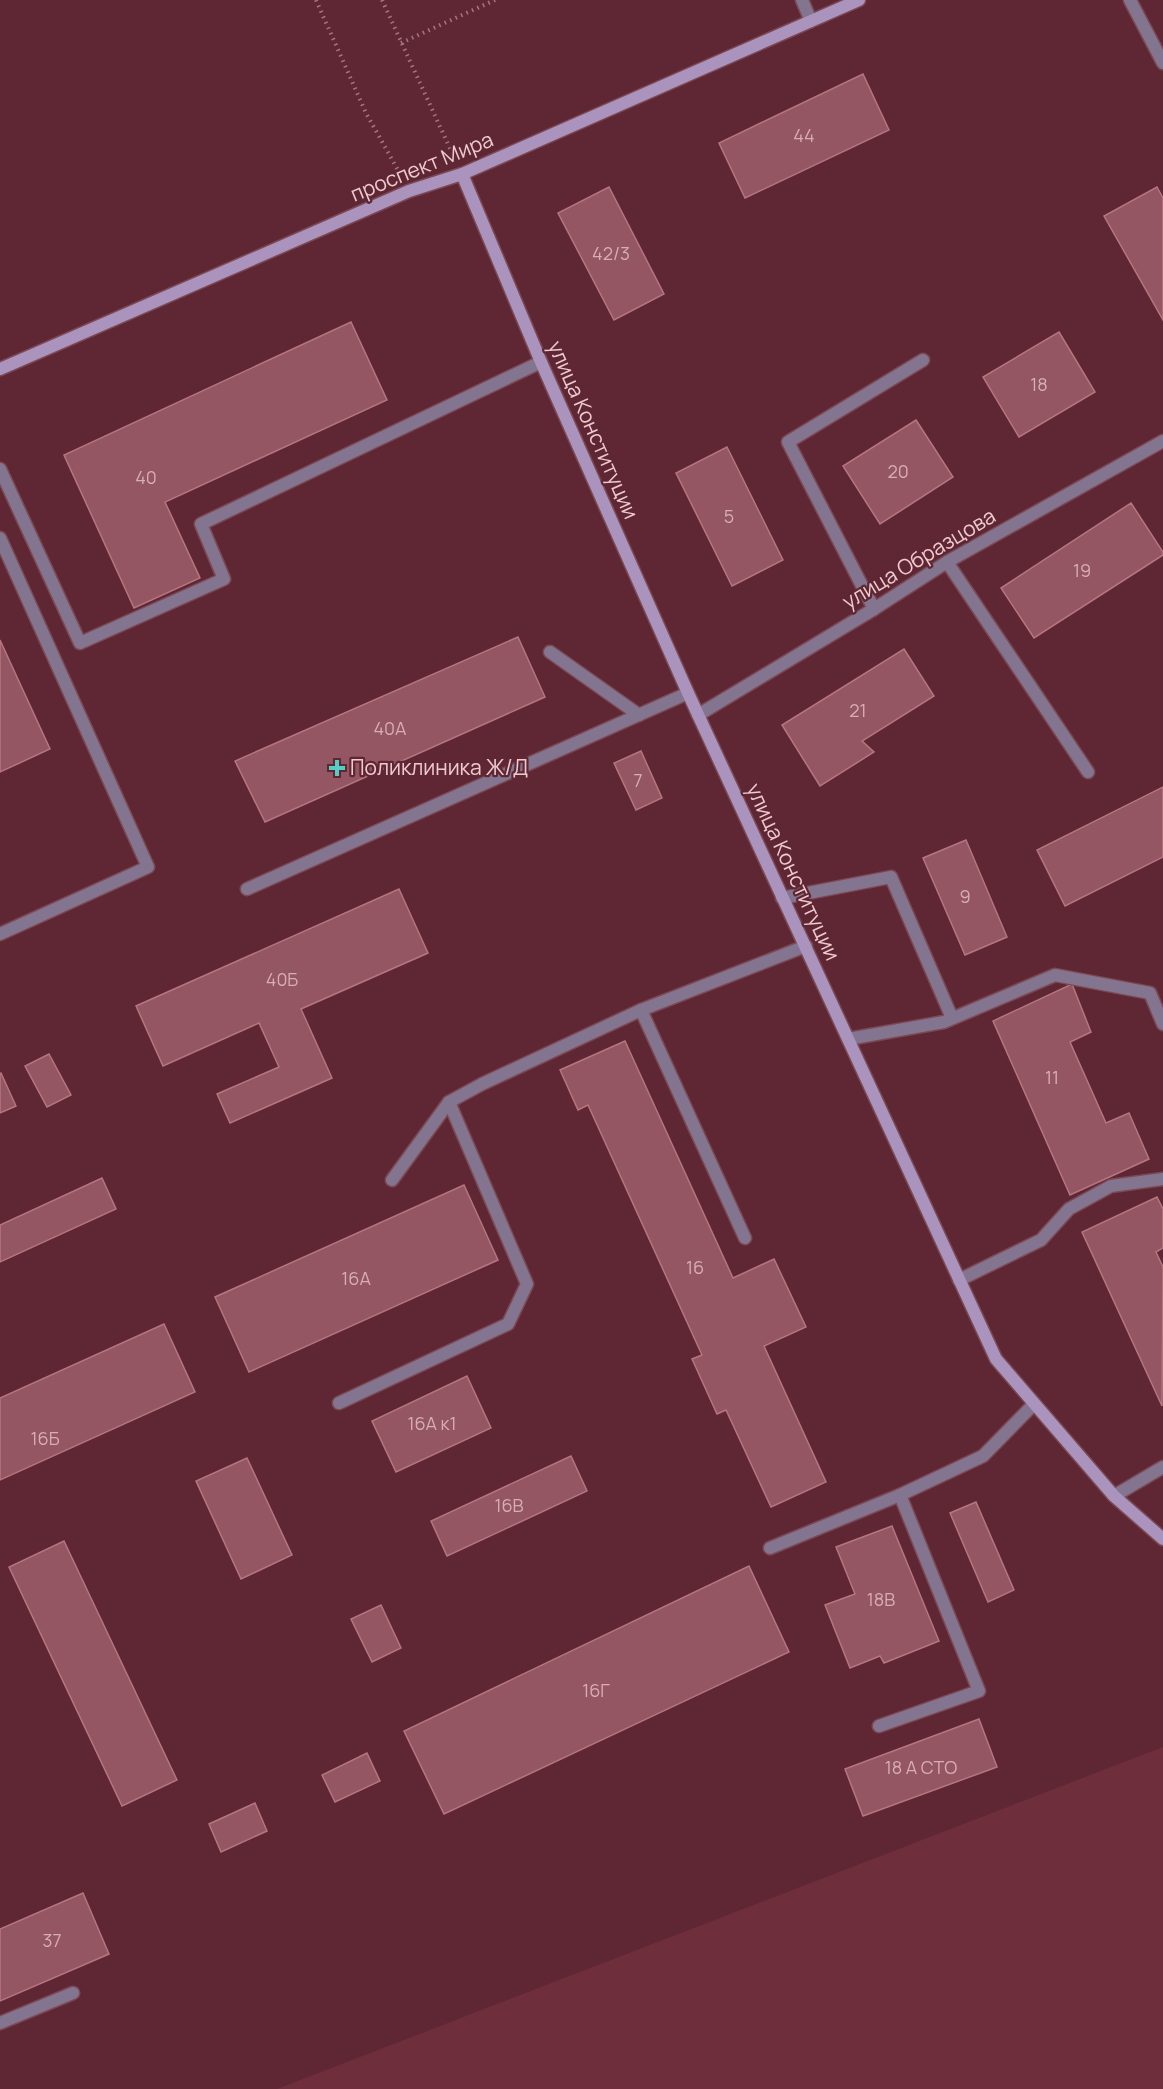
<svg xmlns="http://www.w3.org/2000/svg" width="1163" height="2089" font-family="Manrope,sans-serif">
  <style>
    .built { fill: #6e2e3c }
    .building { fill: #945662; stroke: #b67580; stroke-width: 1.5 }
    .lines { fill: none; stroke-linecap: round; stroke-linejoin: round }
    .lane-casing { stroke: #7c4853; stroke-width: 15 }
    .street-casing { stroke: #7c4853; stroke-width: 15 }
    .secondary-casing { stroke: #7c4853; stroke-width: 15 }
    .path { stroke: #a57680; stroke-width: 4; stroke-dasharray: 1.5 4.5; stroke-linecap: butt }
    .lane { stroke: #83758f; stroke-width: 12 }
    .street { stroke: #83758f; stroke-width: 12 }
    .secondary { stroke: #aa94be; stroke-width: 12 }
    .poi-dot { fill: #55cec5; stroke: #5f2734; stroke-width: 2 }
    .labels { text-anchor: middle; stroke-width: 4.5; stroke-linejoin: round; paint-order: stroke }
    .number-label { font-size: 18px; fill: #d8adb4 }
    .street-label { font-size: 21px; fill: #eecacf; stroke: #5f2734 }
    .poi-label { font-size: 21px; fill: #eecacf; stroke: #5f2734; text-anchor: start }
  </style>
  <rect width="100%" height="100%" fill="#5f2734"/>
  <path class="built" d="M1163,1747v342h-886z"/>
  <g class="building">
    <path d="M863,74l26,56 -144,68 -26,-55z"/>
    <path d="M609,187l55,107 -50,26 -56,-107z"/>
    <path d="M1157,187l6,11v122l-59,-104z"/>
    <path d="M351,322l36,78 -222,102 35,76 -66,30 -70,-153z"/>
    <path d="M1059,332l36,60 -76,45 -36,-60z"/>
    <path d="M916,420l37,57 -73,47 -37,-58z"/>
    <path d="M727,447l56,113 -51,26 -56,-113z"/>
    <path d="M1131,503l32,49v3l-129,83 -33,-50z"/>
    <path d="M518,637l27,60 -280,125 -30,-61z"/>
    <path d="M0,640l50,109 -50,23z"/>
    <path d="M904,649l30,47 -72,45 12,11 -54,34 -38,-61z"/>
    <path d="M641,751l21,47 -26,12 -22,-47z"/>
    <path d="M1163,787v70l-98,49 -28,-56z"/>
    <path d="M966,840l41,97 -42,18 -42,-97z"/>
    <path d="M399,889l29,64 -127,56 31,69 -102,45 -13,-29 62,-27 -20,-44 -96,43 -27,-60z"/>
    <path d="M1072,984l19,48 -21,10 36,81 23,-10 20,46 -79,36 -77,-174z"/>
    <path d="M625,1041l108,237 41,-19 32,68 -42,19 62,136 -55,25 -45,-97 -9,4 -25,-55 10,-4 -114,-250 -10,5 -18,-40z"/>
    <path d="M49,1054l22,41 -24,12 -22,-41z"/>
    <path d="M1,1073l15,33 -16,7v-39z"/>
    <path d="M102,1178l14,31 -116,53v-37z"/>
    <path d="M464,1185l34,75 -249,112 -34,-75z"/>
    <path d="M1157,1197l6,12v39l-7,4 7,15 -1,139 -80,-174z"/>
    <path d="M164,1324l31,68 -195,88v-82z"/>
    <path d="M467,1376l24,52 -95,44 -24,-51z"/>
    <path d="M571,1456l16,35 -140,65 -16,-35z"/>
    <path d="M247,1458l45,97 -51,24 -45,-98z"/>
    <path d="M976,1502l38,88 -26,12 -38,-89z"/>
    <path d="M892,1526l47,115 -55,22 -4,-7 -30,12 -25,-63 30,-11 -19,-47z"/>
    <path d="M64,1541l113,239 -55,26 -113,-239z"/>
    <path d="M749,1566l40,86 -345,162 -40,-83z"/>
    <path d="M381,1605l20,43 -29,14 -21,-43z"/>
    <path d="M979,1719l18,48 -134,49 -18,-47z"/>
    <path d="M367,1753l13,28 -45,21 -13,-27z"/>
    <path d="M255,1803l12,28 -46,21 -12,-28z"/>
    <path d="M83,1893l26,61 -109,47v-72z"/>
  </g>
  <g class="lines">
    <defs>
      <g id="lane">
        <path d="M802,0l9,21"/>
        <path d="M0,469l80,174 144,-64 -23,-55 340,-162"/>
        <path d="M0,538l148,329 -148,67"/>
        <path d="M947,562l141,210"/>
        <path d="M874,609l-86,-167 135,-82"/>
        <path d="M550,652l89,63"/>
        <path d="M247,889l441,-196"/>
        <path d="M782,898l109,-21 61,141"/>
        <path d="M641,1010l104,228"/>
        <path d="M848,1039l96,-17 111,-47 95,18 13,31"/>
        <path d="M392,1180l57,-78 33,-18 159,-74 165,-64"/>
        <path d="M959,1280l82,-40 28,-31 42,-23 52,-7"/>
        <path d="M339,1403l169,-79 19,-40 -78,-182"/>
        <path d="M1114,1496l49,-29"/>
        <path d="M770,1548l130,-53"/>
        <path d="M879,1726l100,-35 -79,-196 83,-39 51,-52"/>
        <path d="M0,2023l73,-30"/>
      </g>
      <g id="street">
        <path d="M1130,0l33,63"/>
        <path d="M698,715l176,-106 73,-47 216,-121"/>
      </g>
      <g id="secondary">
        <path d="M462,174l79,188 147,331 308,666 118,137 49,43"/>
        <path d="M0,369l409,-178 53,-17 397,-174"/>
      </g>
    </defs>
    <use href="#lane" class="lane-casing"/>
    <use href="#street" class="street-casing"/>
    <use href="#secondary" class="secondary-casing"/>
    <g class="path">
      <path d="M316,0l50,113 33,59"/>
      <path d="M382,0l71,155"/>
      <path d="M401,43l94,-43"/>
    </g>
    <use href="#lane" class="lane"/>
    <use href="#street" class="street"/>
    <use href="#secondary" class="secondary"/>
  </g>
  <path class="poi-dot" d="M334 759h6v6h6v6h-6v6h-6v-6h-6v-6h6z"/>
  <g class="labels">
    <g class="number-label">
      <text x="804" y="142">44</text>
      <text x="611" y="260">42/3</text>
      <text x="1039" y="391">18</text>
      <text x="898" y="478">20</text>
      <text x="146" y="484">40</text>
      <text x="729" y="523">5</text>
      <text x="1082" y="577">19</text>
      <text x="858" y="717">21</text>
      <text x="390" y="735">40А</text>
      <text x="638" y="787">7</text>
      <text x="965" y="903">9</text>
      <text x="282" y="986">40Б</text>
      <text x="1052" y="1084">11</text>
      <text x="695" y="1274">16</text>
      <text x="356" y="1285">16А</text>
      <text x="432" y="1430">16А к1</text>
      <text x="45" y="1445">16Б</text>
      <text x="509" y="1512">16В</text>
      <text x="881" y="1606">18В</text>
      <text x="596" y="1697">16Г</text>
      <text x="921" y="1774">18 А СТО</text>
      <text x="52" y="1947">37</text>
    </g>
    <g class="street-label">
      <text transform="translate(422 167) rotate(-22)" y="7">проспект Мира</text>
      <text transform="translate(593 430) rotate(66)" y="7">улица Конституции</text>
      <text transform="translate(919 559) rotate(-31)" y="7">улица Образцова</text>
      <text transform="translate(793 872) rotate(65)" y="7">улица Конституции</text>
    </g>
    <g class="poi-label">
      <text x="350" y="775">Поликлиника Ж/Д</text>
    </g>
  </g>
</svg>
